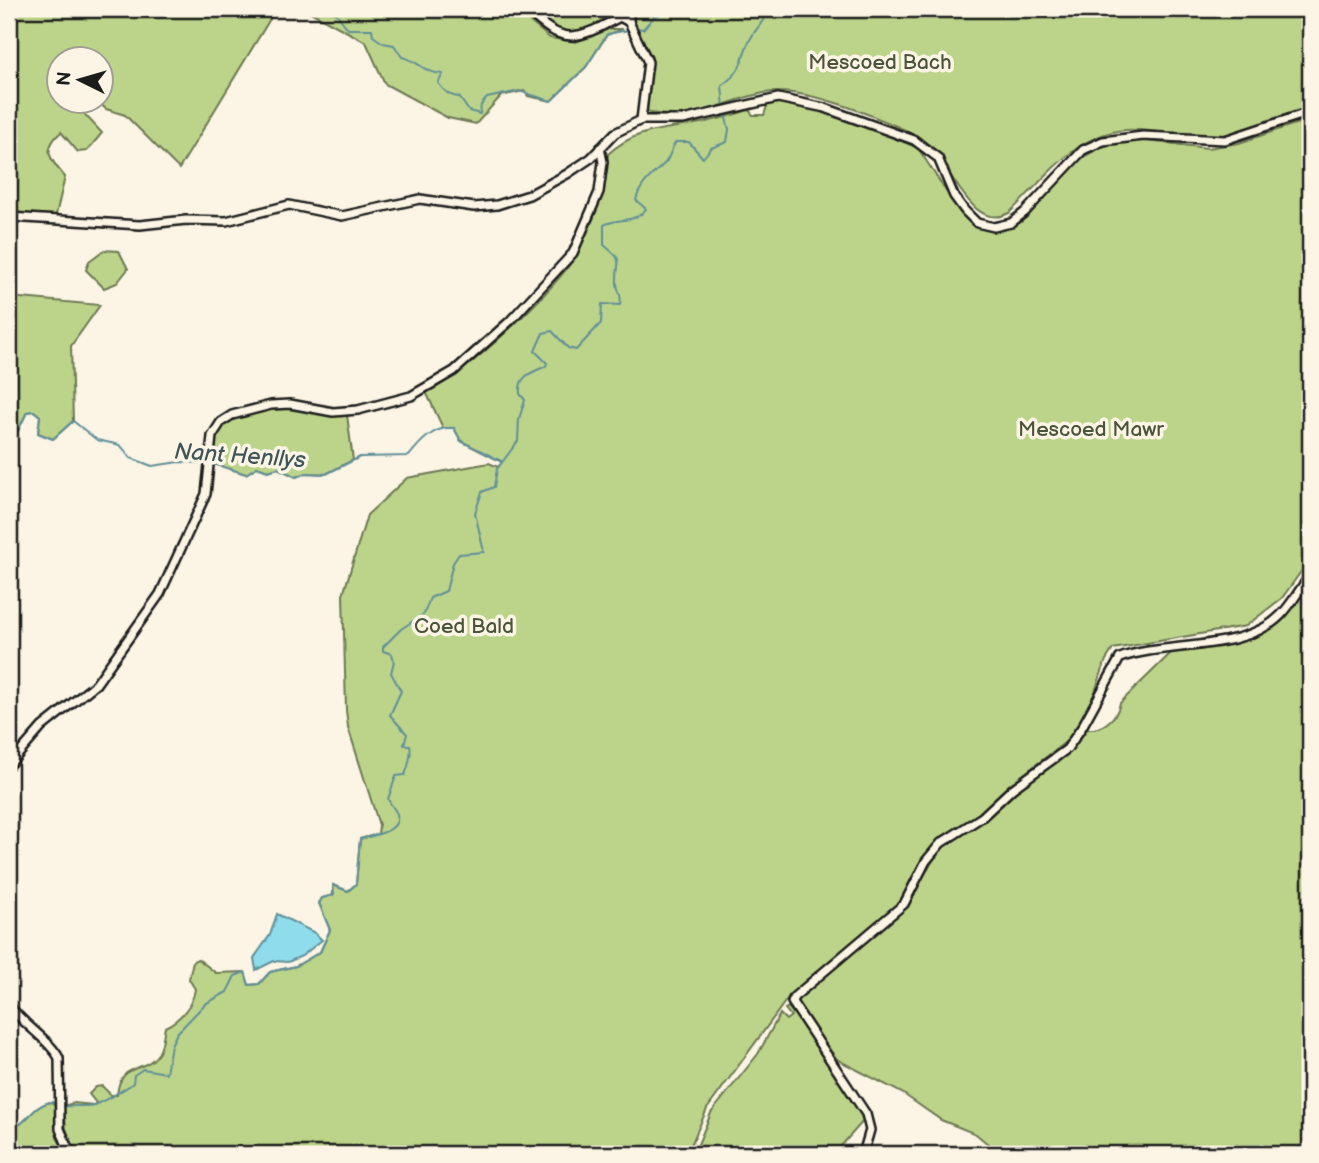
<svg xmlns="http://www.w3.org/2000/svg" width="1319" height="1163" font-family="'Balsamiq Sans',sans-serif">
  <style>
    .green { fill: #bcd48a; stroke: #6c7853; stroke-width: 2 }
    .water { fill: #8edcec; stroke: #608f99; stroke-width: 2 }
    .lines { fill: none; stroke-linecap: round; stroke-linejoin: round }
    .stream { stroke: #608f99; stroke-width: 2 }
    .minor-casing { stroke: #1c1c1c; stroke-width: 12 }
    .minor { stroke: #fcf5e5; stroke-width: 7 }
    .labels { text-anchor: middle; stroke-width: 7; stroke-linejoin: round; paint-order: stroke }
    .park-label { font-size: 21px; fill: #4c533d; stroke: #fcf5e5 }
    .water-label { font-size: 23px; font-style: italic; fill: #3e565a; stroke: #fcf5e5 }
  </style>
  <rect width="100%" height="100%" fill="#fcf5e5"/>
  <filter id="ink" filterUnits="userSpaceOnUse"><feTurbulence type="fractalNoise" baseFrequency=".0143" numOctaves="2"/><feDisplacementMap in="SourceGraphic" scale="14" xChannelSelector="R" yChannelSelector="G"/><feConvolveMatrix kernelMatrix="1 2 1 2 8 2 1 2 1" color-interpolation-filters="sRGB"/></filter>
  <g filter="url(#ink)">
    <g class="green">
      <path d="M9,9h267l-97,160 -54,-54 -19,-6 -8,-7h4v-42h-42v42h20l-4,3 26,28 -15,18 -9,1 -17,-20c-20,18 -11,27 4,45l-9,38 -47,-1z"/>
      <path d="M305,9h209l36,29 26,4 33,-13h14l-16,6 -21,32 -35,34 -23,-5 -4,-5 -23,5 -25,28 -28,-6 -63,-34 -19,-42z"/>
      <path d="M531,9h95v6c-8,-2 -13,2 -21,6 -35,19 -47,14 -74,-12z"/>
      <path d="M633,9h677v99c-31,5 -60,25 -92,28 -28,2 -52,-4 -79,-6 -60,-4 -91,47 -130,83 -43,22 -60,-64 -97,-80 -38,-17 -106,-47 -148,-40 -27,5 -54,19 -82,22 -10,1 -22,-1 -32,-2l-5,-5 7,-51 -17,-29z"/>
      <path d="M776,101l58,12 84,35 33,51 20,22 12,7 14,2 17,-5 65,-66 31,-16 28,-3 70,8 31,-5 71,-24v440l-28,39 -36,28 -133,23 -7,11 -14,40 -19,36 -58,45 -35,34 -39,25 -40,62 -111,93 -83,114 -20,45h-50l-7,-4 -3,4h-550l-11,-25 -2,-23 9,-3 21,2 2,-2 -7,-9 7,-7 6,-1 9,9h6c3,-34 27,-21 41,-41 5,-7 5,-19 7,-27 15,-7 28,-22 30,-38l-6,-10 4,-18 5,-2 18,14 29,-1 4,13 10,-1 11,-12 26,-6 24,-14 10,-22 -11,-27 3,-5 11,-3v-10l15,6 8,-7 4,-45 18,-5 1,-9 -31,-98 -2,-17 -3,-115 24,-80 40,-37 82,-15 9,4 4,-5 -41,-21 -7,-13h-11l-17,-36c33,-10 133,-106 150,-137 19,-33 29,-64 32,-101 27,-25 54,-24 87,-30 19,-3 37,-9 54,-14l4,5h11l4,-12z"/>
      <path d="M104,250l15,1 9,18 -11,14 -13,5 -18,-18 3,-9z"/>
      <path d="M9,297l91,8 -29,41 2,75 -20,18 -15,-6 2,-17 -6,-5 -7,1 -9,19 -9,9z"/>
      <path d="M291,407l56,8 6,45 -27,14 -19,-1 -11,4 -18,-9 -10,3 -11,-4 -11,7 -32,-10 2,-29 7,-12 43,-14z"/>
      <path d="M1310,576v578h-310l-24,-20 -35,-14 -39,-27 -64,-33 -39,-49 -3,-11 6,-9 100,-80 40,-65 44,-27 42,-38 41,-29 16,-23c16,2 32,-10 35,-26l55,-54 86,-20 20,-14z"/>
      <path d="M788,1007l24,28 53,84 -31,35h-140l17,-41 47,-59 22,-40 6,6 5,-4 -6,-7z"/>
      <path d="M52,1102l3,3 2,33 10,16h-58v-25c18,-3 23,-25 43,-27z"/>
    </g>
    <path class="water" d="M277,914l38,19 7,7 -20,16 -14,6 -14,-1 -18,9 -2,-12 16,-23z"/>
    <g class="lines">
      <g class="stream">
        <path d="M327,9l9,4 12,16h24l1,7 10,7 11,2 8,12c16,3 23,17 41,17l-5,9c7,9 11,13 21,14l10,14 11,3 1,-9 6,-7 32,-7 32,10 35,-34 21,-33 22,-4"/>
        <path d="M636,28l7,1 11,-12 17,-8"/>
        <path d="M724,109l-2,-24c25,-17 16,-25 29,-47 6,-11 14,-17 17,-29"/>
        <path d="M9,440l9,-9 9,-19 7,-1 6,5 -2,17 15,6 20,-18 24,19 23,5 11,13 21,8 27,-4 29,1"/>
        <path d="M214,464l32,10 11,-7 11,4 10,-3 18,9 11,-4 19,1 34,-17 49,-1c11,-14 25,-30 45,-28l7,13 40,20"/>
        <path d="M61,1107c10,-2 25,0 33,-2 10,-4 30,-15 39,-22l1,-8 9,-6 23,4 5,-28 6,-12 28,-29 22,-12 8,-16 10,-4 4,13 10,-1 11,-12 26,-6 24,-14 10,-22 -11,-27 3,-5 12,-3 -1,-10 15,6 8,-7 4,-45c12,-4 41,-6 37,-25 -2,-5 -7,-10 -9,-15l8,-23 9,-1c3,-7 7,-22 5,-30h-6l3,-11 -17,-19 11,-24 -10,-18 3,-12 -2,-7 -9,-3v-4l18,-18 23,-15 6,-16 16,-7 7,-28 6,-9 25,-2 -9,-39 7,-21 12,-5 3,-18 21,-28 1,-22 6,-19 -5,-6c-2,-19 12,-21 26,-28l1,-3 -12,-12 8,-18 9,-2 16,17 8,2 25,-27 1,-19 18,1c3,-10 -3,-13 -3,-22 -1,-25 9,-20 -13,-38v-20c14,-8 31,-1 42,-16l-10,-9c5,-18 17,-25 29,-37 5,-5 6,-15 11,-21h13l14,16 8,-10 16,-6 2,-13 -4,-14"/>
        <path d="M9,1129c18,-3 23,-25 43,-27l4,3"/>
      </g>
      <defs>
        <g id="minor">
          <path d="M526,9c38,37 48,32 94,8l9,5"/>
          <path d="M629,9v13l19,40 -7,58"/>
          <path d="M9,217l131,8 46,-5 40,1 63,-16 53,11 78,-17 54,8 23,-2 32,-10 38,-21 24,-16 24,-25 26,-13h42l95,-22 47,10 89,32 24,18 16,38 11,15 12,12 17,4 17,-4 14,-11 58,-62 20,-9 40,-5 82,4 85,-28"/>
          <path d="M9,765l33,-38 54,-43 64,-90 46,-100 6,-58 9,-14 11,-7 39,-10 19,-1 43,8 25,-2 53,-14 43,-25 56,-50 63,-68 26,-61 4,-30 -3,-14"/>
          <path d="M9,1005c13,19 40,34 50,53l1,71 11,25"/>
          <path d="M863,1154l7,-24 -4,-16 -74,-112 2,-5 110,-93 22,-43 15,-18 41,-26 30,-28 55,-40 15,-22 38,-69c45,-17 124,-5 161,-43 11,-11 19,-27 29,-39"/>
        </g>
      </defs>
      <use href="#minor" class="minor-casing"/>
      <use href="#minor" class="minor"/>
    </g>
  </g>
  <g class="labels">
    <g class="park-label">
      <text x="880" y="69">Mescoed Bach</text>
      <text x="1091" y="436">Mescoed Mawr</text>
      <text x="464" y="633">Coed Bald</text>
    </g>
    <g class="water-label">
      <text transform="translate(240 455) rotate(4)" y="8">Nant Henllys</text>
    </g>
  </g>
  <rect width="1319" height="1163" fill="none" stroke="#fcf5e5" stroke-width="35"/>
  <rect x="18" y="18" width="1284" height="1128" fill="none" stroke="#1c1c1c" stroke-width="2.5" filter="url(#ink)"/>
  <g transform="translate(80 80) rotate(275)"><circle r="33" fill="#fcf5e5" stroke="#a29e95" stroke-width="2"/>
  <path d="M0-5L12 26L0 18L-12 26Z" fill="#1c1c1c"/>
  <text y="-10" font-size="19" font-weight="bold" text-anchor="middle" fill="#1c1c1c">N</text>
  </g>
</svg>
